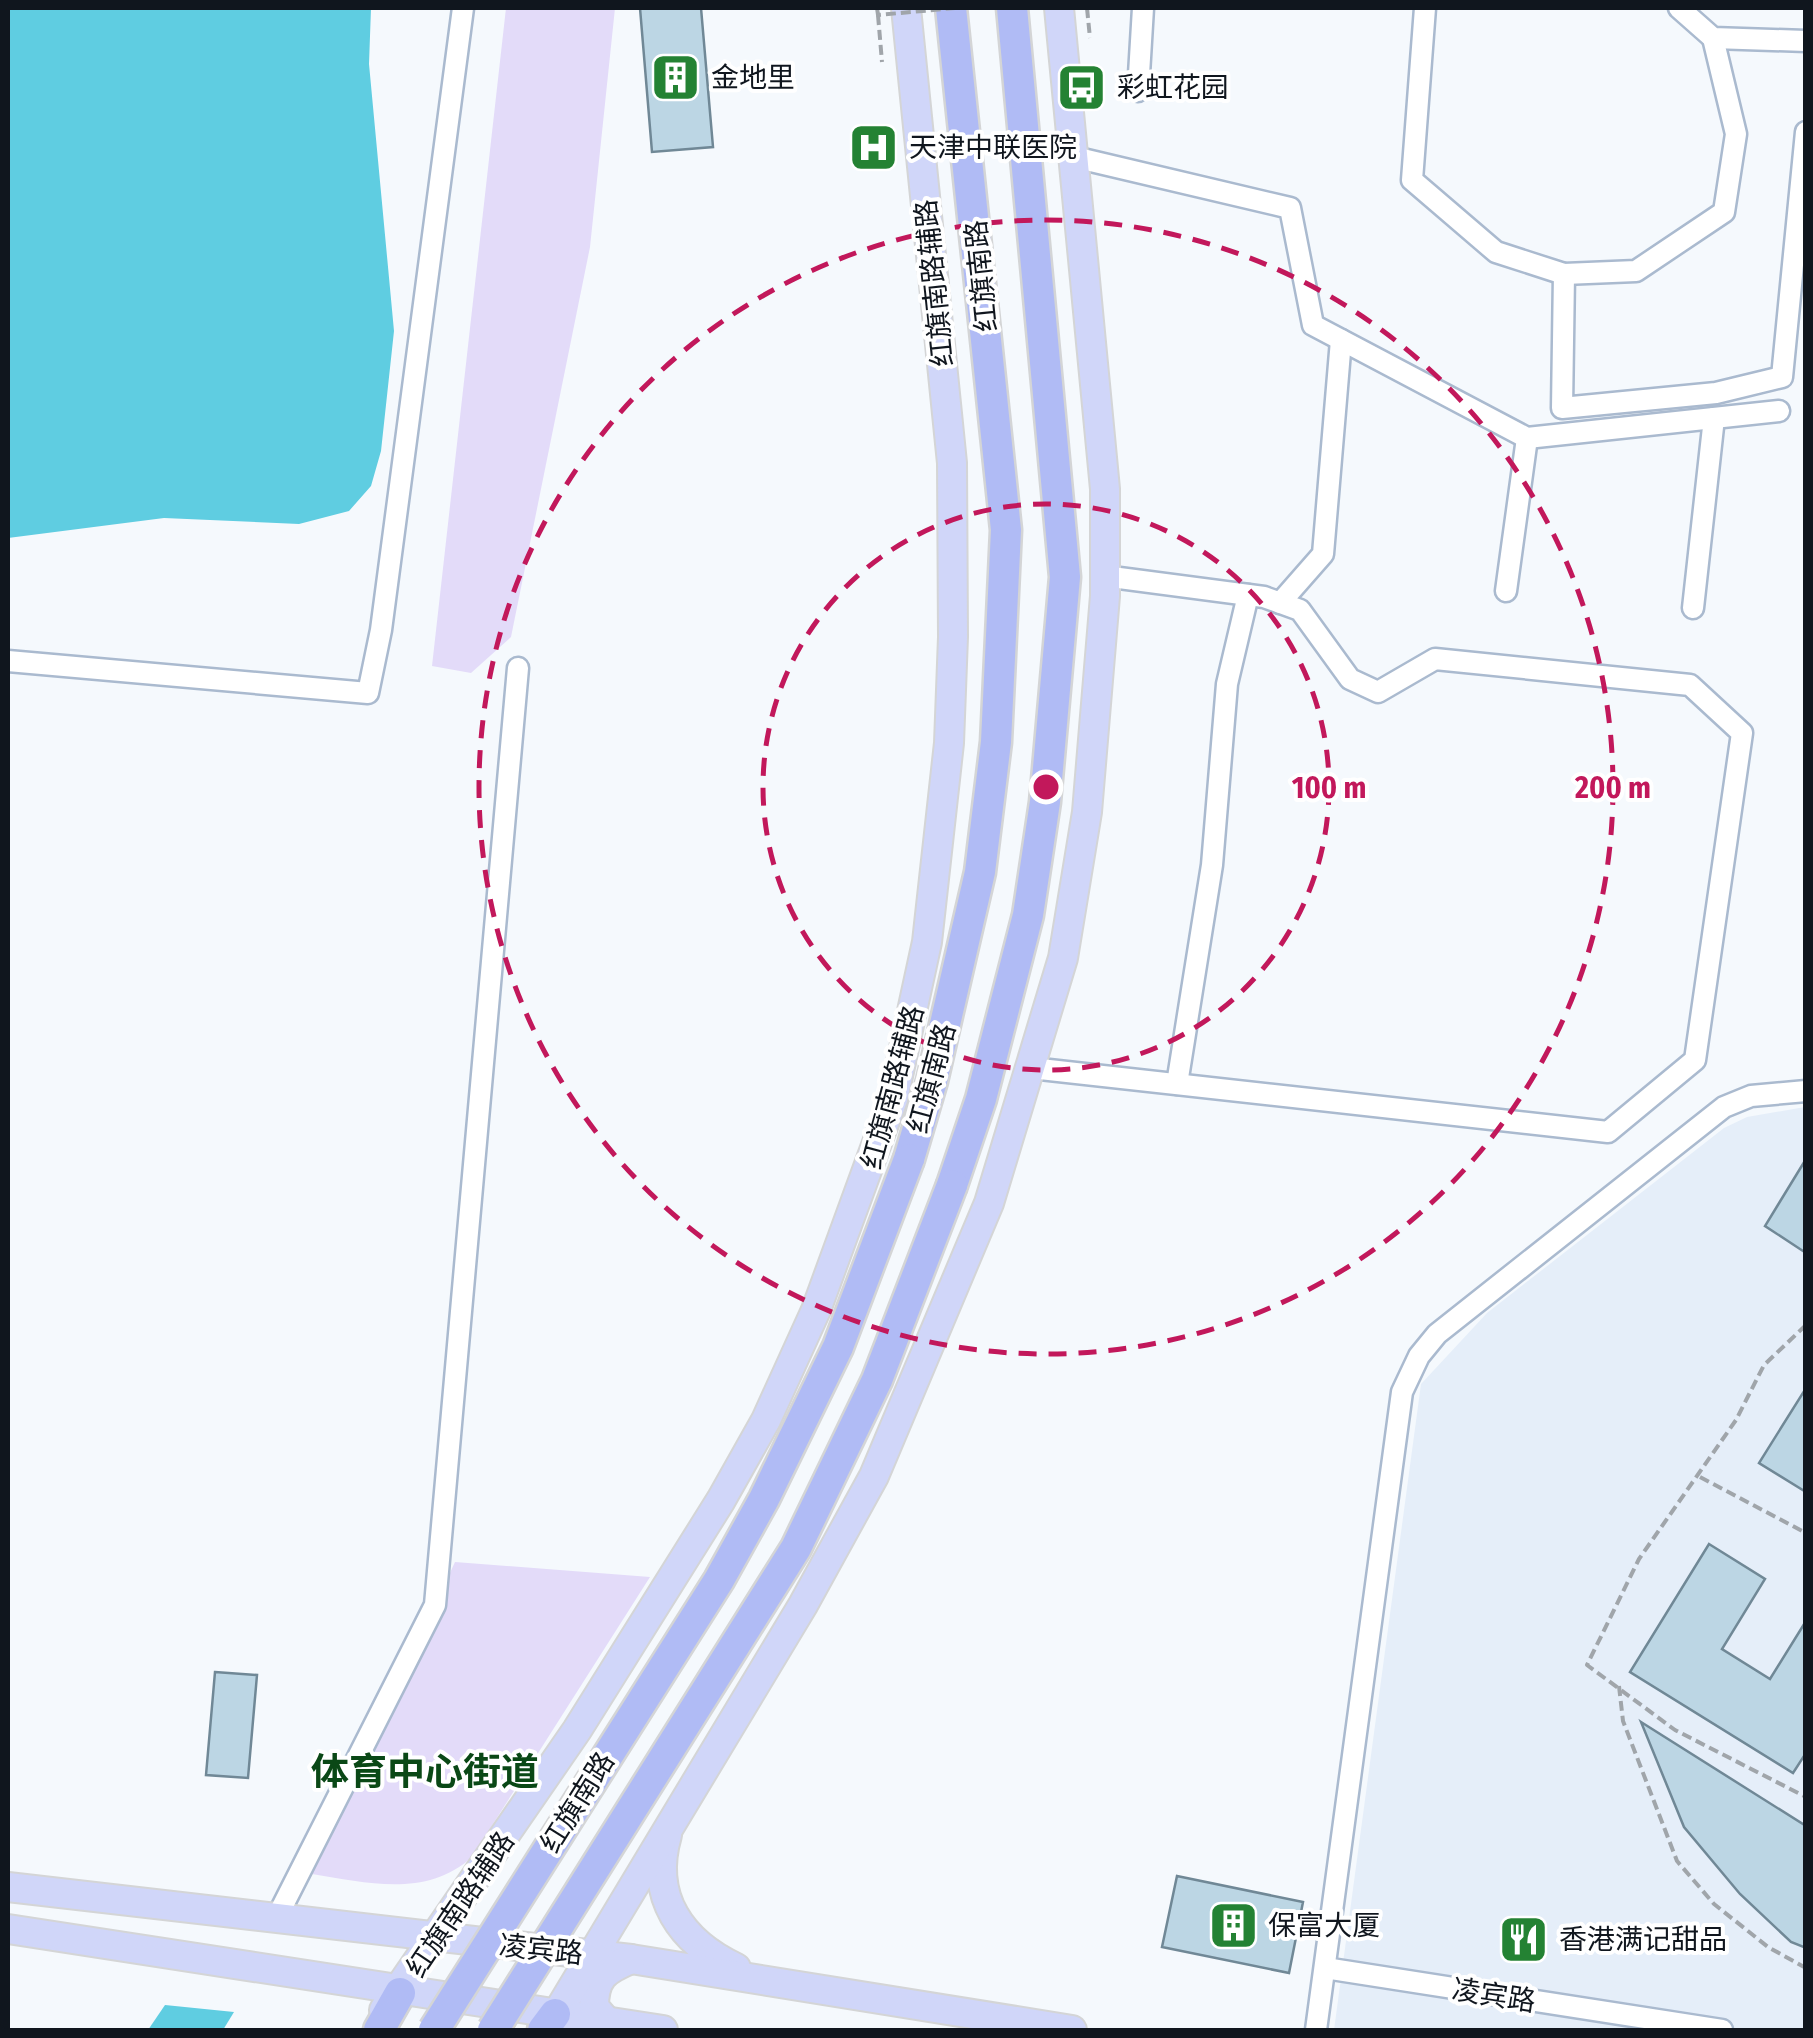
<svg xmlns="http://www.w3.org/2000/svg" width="1813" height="2038" font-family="'Fira Sans Condensed','Noto Sans SC',sans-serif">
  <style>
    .built { fill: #e5eef9 }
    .green { fill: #e3dbf9 }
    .water { fill: #5fcde1 }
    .building { fill: #bcd6e4; stroke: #708896; stroke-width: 2.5 }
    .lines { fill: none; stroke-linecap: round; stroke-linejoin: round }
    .minor-casing { stroke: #aabacf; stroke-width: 25 }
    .major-casing { stroke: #d4d5d6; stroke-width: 32 }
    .highway-casing { stroke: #d4d5d6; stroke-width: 35 }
    .path { stroke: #a0a5aa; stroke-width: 4; stroke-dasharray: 10 5; stroke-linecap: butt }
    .minor { stroke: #fff; stroke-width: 20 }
    .major { stroke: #d0d6f9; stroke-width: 28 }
    .highway { stroke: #b0bbf5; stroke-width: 30 }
    .highway-bridge-casing { stroke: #d4d5d6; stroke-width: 35; stroke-linecap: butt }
    .path-bridge { stroke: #a0a5aa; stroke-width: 4; stroke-dasharray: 10 5; stroke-linecap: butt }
    .highway-bridge { stroke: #b0bbf5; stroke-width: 30 }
    .ring { fill: none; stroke: #c2185b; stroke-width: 5; stroke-dasharray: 18 12 }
    .labels { text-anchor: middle; stroke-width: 8; stroke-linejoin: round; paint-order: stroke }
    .poi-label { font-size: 28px; fill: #10161e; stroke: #fff; text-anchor: start }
    .street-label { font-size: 28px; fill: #10161e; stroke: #fff }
    .district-label { font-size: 38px; font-weight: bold; fill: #0a4816; stroke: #fff }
    .centre { fill: #c2185b; stroke: #fff; stroke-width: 5 }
    .ring-label { font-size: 30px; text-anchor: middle; font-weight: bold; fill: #c2185b; stroke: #fff; stroke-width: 8; stroke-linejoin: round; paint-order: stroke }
  </style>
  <rect width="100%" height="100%" fill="#f5f9fd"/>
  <path class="built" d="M1805,1107v923h-471l87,-646 66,-71 237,-185 23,-11z"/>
  <g class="green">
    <path d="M506,8h109l-25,239 -79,390 -40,36 -39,-7z"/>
    <path d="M455,1562l195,15 -178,280c-45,41 -104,26 -160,17z"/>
  </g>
  <g class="water">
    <path d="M8,8h363l-2,56 25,267 -13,120 -10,35 -22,25 -50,13 -135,-6 -156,20z"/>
    <path d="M165,2005l69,7 -11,18h-75z"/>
  </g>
  <g class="building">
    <path d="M640,8h61l12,139 -61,5z"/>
    <path d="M1806,1159v94l-41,-27z"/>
    <path d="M1806,1388v104l-47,-29z"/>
    <path d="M1709,1544l56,35 -43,70 48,30 36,-58v132l-13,20 -163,-101z"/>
    <path d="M215,1672l42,3 -9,103 -42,-3z"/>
    <path d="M1641,1722l165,104v122l-15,-6 -51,-48 -56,-67z"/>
    <path d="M1177,1876l126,26 -14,71 -127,-26z"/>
  </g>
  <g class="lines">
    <defs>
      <g id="minor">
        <path d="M1425,8l-13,172 84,72 68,22 72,-3 88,-59 12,-78 -23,-96"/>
        <path d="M1679,8l34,30 93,3"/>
        <path d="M1138,91l5,-83"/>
        <path d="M1074,157l216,51 23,117 214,113 252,-27"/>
        <path d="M1564,274l-2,134 154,-15 66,-16 24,-245"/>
        <path d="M1506,591l21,-153"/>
        <path d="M1280,603l43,-49 18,-214"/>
        <path d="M1693,608l21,-190"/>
        <path d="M8,661l360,32 13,-63 82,-622"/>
        <path d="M1031,1068l577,64 87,-72 47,-327 -52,-48 -255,-26 -57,33 -28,-13 -50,-69 -36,-13 -160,-21"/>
        <path d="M1177,1084l35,-219 15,-181 21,-89"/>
        <path d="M276,1919l159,-314 83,-937"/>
        <path d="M1325,1968l397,62"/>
        <path d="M1316,2030l86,-638 17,-36 18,-22 287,-227 27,-11 55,-5"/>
      </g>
      <g id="major">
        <path d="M667,1835c-18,62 14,107 69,133"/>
        <path d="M8,1887l623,72 441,71"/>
        <path d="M8,1929l655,101"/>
        <path d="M384,2010l193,-280 144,-230 45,-80 50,-110 77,-211 34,-157 22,-199 4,-106 -1,-174 -46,-455"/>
        <path d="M607,2022l-13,-15c0,-30 11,-37 37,-48"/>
        <path d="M547,2030l256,-425 71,-129 115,-273 74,-245 24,-146 18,-216v-107l-46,-481"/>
      </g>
      <g id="highway">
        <path d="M909,1159l23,-78 48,-209 16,-130 10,-212 -55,-522"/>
        <path d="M952,1185l29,-86 47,-184 17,-113 20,-225 -53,-569"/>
        <path d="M379,2030l21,-37"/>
        <path d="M543,2030l12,-16"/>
      </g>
    </defs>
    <use href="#minor" class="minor-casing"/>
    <use href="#major" class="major-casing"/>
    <use href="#highway" class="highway-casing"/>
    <g class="path">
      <path d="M1087,8l3,30"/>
      <path d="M878,15l4,47"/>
      <path d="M1806,1325l-42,40 -28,55 -97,139 -52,106 88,65 131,67"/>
      <path d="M1700,1477l106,56"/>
      <path d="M1619,1686l4,35 54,140 37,43 54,43 38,21"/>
    </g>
    <use href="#minor" class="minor"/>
    <use href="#major" class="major"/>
    <use href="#highway" class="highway"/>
    <defs>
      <g id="highway-bridge">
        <path d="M434,2030l285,-450 45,-81 74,-152 71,-188"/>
        <path d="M493,2030l303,-482 81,-168 75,-195"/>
      </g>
    </defs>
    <use href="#highway-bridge" class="highway-bridge-casing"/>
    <path class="path-bridge" d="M877,8l1,7 77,-7"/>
    <use href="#highway-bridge" class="highway-bridge"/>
  </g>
  <g class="ring">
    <circle cx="1046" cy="787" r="283"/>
    <circle cx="1046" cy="787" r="567"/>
  </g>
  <defs>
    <symbol id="building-square" viewBox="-11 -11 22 22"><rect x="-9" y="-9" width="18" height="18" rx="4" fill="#248233" stroke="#fff"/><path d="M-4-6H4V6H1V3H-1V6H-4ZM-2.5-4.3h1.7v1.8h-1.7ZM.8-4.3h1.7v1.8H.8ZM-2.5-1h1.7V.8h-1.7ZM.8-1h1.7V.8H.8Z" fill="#fff"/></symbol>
    <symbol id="bus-square" viewBox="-11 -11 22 22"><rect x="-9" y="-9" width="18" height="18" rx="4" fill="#248233" stroke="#fff"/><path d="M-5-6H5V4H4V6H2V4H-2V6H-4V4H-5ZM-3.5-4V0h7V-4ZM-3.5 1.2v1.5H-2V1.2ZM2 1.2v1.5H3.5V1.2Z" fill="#fff"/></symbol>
    <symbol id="hospital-square" viewBox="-11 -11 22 22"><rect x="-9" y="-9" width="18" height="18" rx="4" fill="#248233" stroke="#fff"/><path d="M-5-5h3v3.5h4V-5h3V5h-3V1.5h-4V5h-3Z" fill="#fff"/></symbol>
    <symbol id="restaurant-square" viewBox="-11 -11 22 22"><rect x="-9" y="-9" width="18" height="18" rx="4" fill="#248233" stroke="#fff"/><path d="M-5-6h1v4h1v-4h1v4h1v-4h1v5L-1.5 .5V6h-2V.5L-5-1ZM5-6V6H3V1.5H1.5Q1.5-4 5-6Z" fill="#fff"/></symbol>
  </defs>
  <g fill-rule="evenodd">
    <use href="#building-square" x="648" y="50" width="55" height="55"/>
    <use href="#bus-square" x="1054" y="60" width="55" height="55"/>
    <use href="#hospital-square" x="846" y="120" width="55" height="55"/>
    <use href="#building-square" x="1206" y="1898" width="55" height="55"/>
    <use href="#restaurant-square" x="1496" y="1912" width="55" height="55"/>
  </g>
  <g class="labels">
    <g class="poi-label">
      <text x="711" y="87">金地里</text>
      <text x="1117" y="97">彩虹花园</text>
      <text x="909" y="157">天津中联医院</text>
      <text x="1268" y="1935">保富大厦</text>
      <text x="1559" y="1949">香港满记甜品</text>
    </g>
    <g class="street-label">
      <text transform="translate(981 276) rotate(-96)" y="10">红旗南路</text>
      <text transform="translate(934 283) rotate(-96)" y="10">红旗南路辅路</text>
      <text transform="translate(931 1078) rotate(-75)" y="10">红旗南路</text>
      <text transform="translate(892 1087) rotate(-75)" y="10">红旗南路辅路</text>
      <text transform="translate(577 1802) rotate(-58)" y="10">红旗南路</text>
      <text transform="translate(460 1904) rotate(-56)" y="10">红旗南路辅路</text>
      <text transform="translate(541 1949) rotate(6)" y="10">凌宾路</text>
      <text transform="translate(1494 1995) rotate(9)" y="10">凌宾路</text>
    </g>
    <g class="district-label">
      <text x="425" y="1785">体育中心街道</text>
    </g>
  </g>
  <circle cx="1046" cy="787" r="15" class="centre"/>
  <g class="ring-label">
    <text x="1329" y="798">100 m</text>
    <text x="1613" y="798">200 m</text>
  </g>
  <rect width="1813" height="2038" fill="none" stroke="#10161e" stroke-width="20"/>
</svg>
